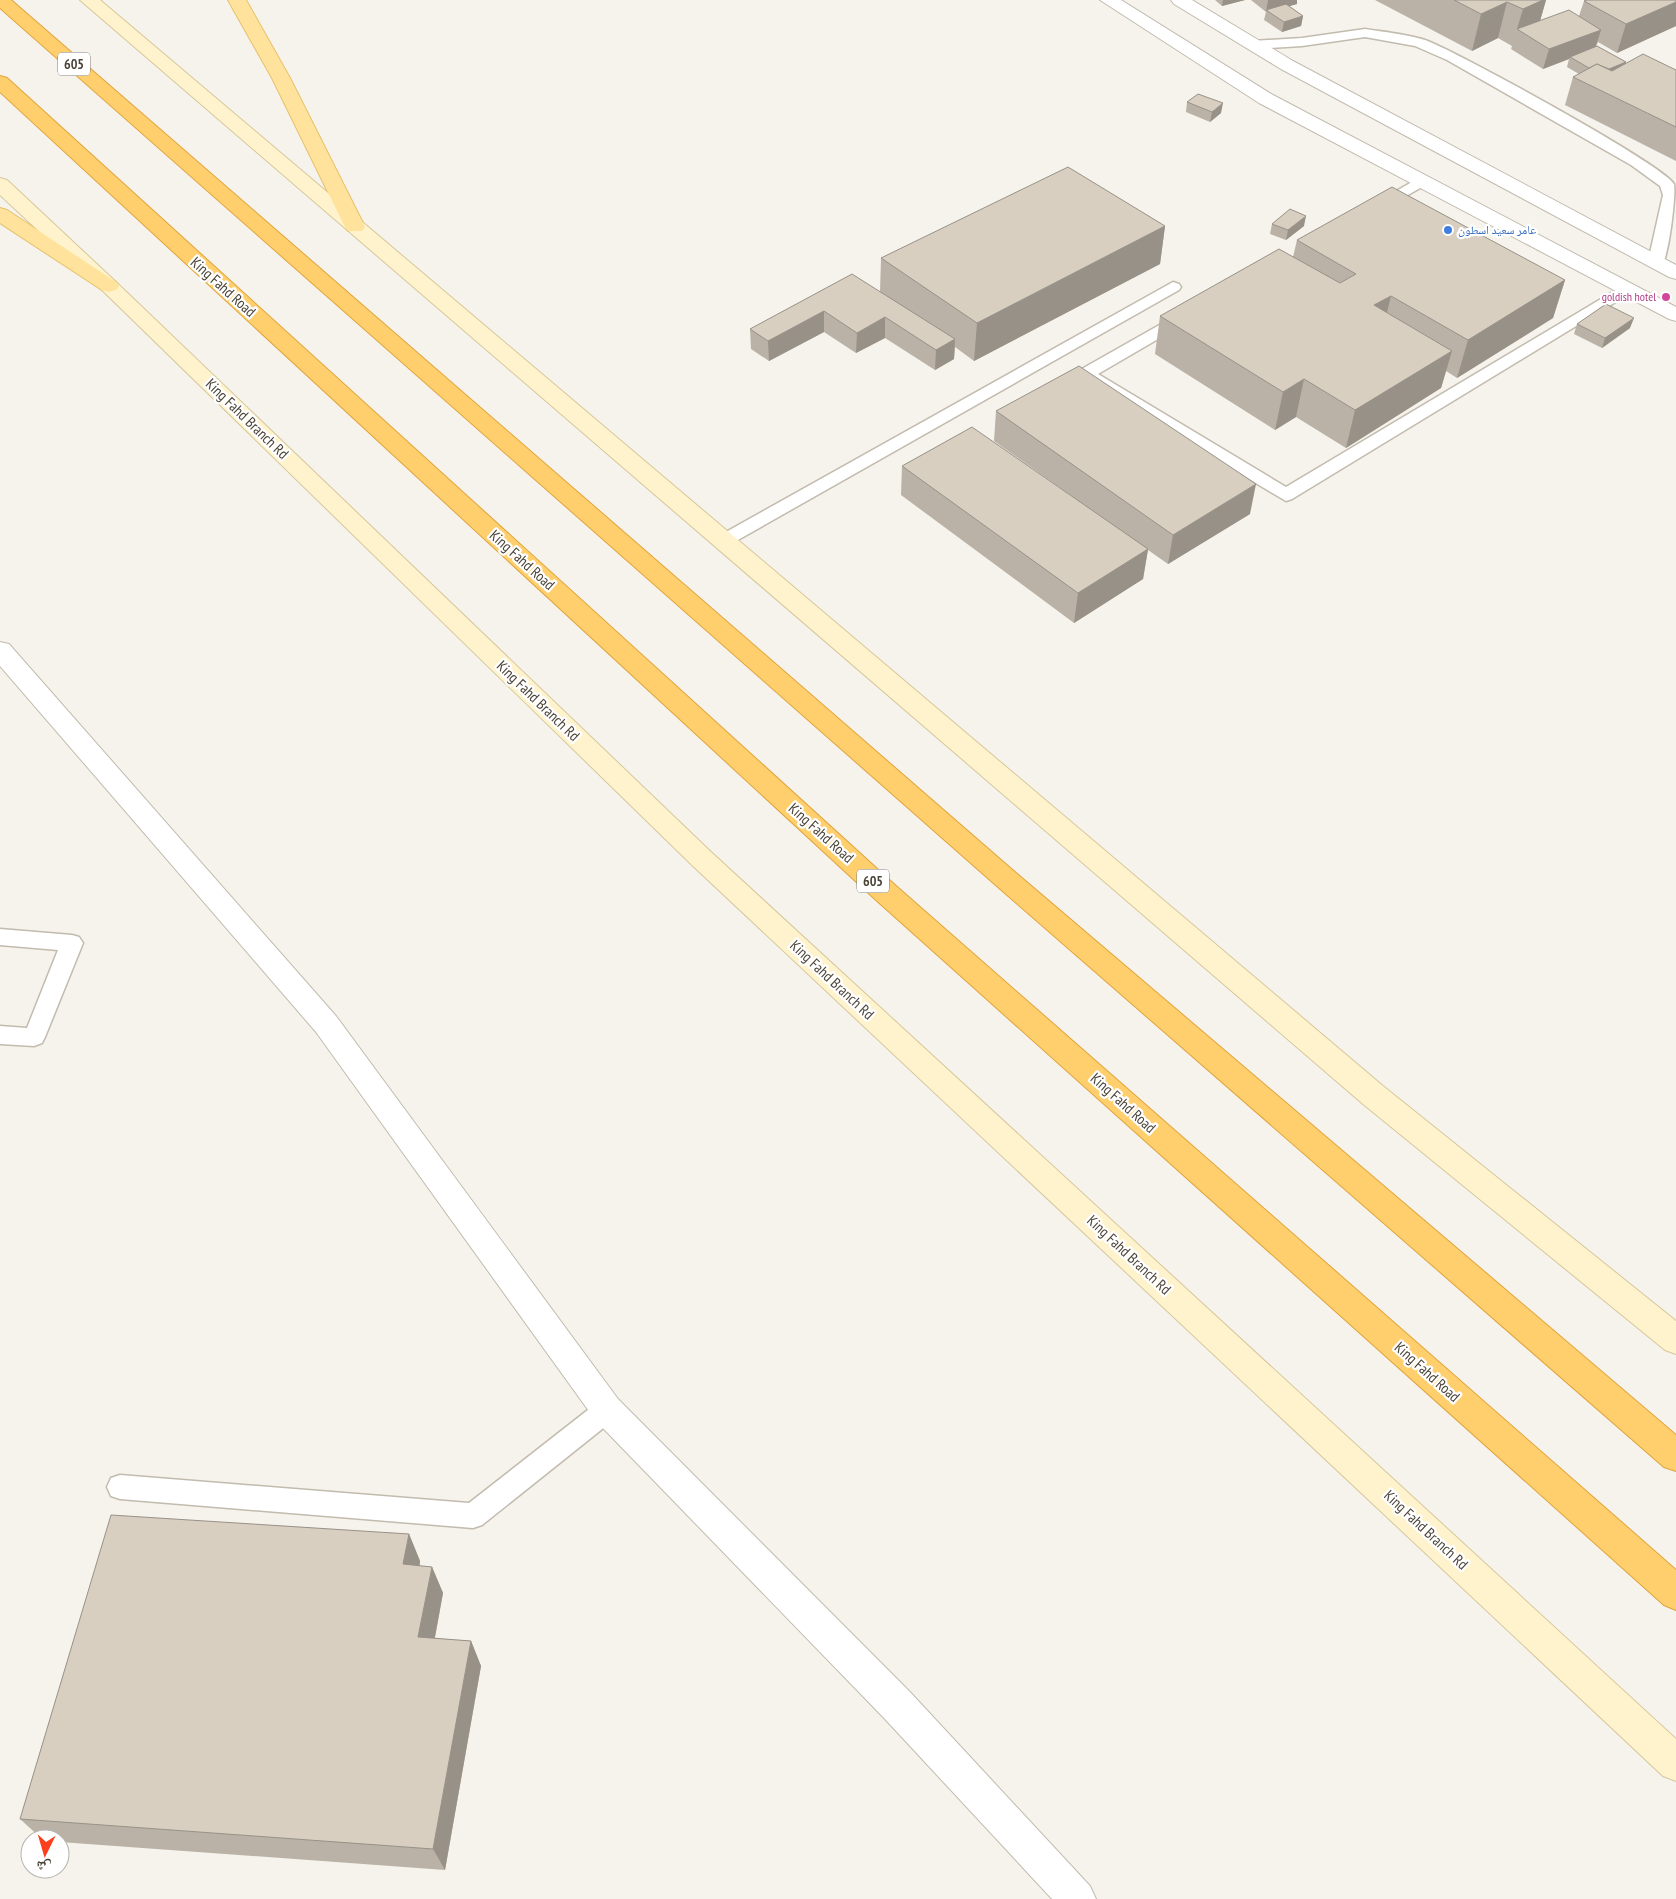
<svg xmlns="http://www.w3.org/2000/svg" width="1676" height="1899" font-family="'PT Sans Narrow','Noto Naskh Arabic',sans-serif">
  <style>
    .lines { fill: none; stroke-linecap: round; stroke-linejoin: round }
    .lane-casing { stroke: #c2bbae; stroke-width: 3 }
    .street-casing { stroke: #c2bbae; stroke-width: 2 }
    .secondary-casing { stroke: #d6c79b; stroke-width: 2 }
    .primary-casing { stroke: #e6c16a; stroke-width: 2 }
    .highway-casing { stroke: #e0a43c; stroke-width: 2 }
    .lane { fill: #fff; fill-rule: evenodd }
    .street { fill: #fff; fill-rule: evenodd }
    .secondary { fill: #fff3cd; fill-rule: evenodd }
    .primary { fill: #ffe39c; fill-rule: evenodd }
    .highway { fill: #ffcf6e; fill-rule: evenodd }
    .wall { fill: #bab2a6 }
    .shaded-wall { fill: #979187 }
    .building { fill: #d8cfc1; stroke: #979187 }
    .shop-dot { fill: #3f7fe0; stroke: #fff; stroke-width: 2 }
    .hotel-dot { fill: #d1479c; stroke: #fff; stroke-width: 2 }
    .labels { text-anchor: middle; stroke-width: 4.5; stroke-linejoin: round; paint-order: stroke }
    .far-shop-label { font-size: 12px; fill: #366cbe; stroke: #fff; text-anchor: start }
    .far-hotel-label { font-size: 12px; fill: #b23c85; stroke: #fff; text-anchor: end }
    .shield { fill: #fff; stroke: #817c74; stroke-width: 1 }
    .shield-label { font-size: 14px; font-weight: bold; fill: #4b4439 }
    .street-label { font-size: 15px; fill: #4b4439; stroke: #fff }
  </style>
  <rect width="100%" height="100%" fill="#f6f3ec"/>
  <g class="lines">
    <defs>
      <g id="lane">
        <path d="M1365,29c19,3 41,5 60,11 31,11 237,124 249,144 2,12 -5,70 -12,81h-12l-2,-3 15,-67 -3,-9 -29,-21 -184,-105 -32,-14 -50,-9 -63,9 -50,3 -7,-4 7,-4 50,-3z"/>
        <path d="M1422,176l8,5 -3,3 -45,26h-10l-3,-3z"/>
        <path d="M1173,282l6,2 2,3 -2,3 -450,255h-12l-3,-4 3,-4z"/>
        <path d="M1626,284l6,2 2,3 -2,3 -340,207 -6,2 -206,-123 -2,-4 2,-4 97,-55h12l2,3 -2,3 -91,53 188,113z"/>
        <path d="M0,929l72,6 7,2 4,6 -38,94 -3,6 -8,3 -34,-2v-18l27,2 31,-78 -58,-5z"/>
        <path d="M607,1398l9,4 3,8 -3,8 -134,107 -9,3 -353,-29 -9,-3 -4,-9 4,-9 9,-3 349,28 129,-101z"/>
      </g>
      <g id="street">
        <path d="M1100,0h21l152,95 403,212v14l-7,-2 -410,-216z"/>
        <path d="M1171,0h21l101,61 383,204v14l-7,-2 -388,-208 -107,-65z"/>
        <path d="M0,642l9,2 327,372 282,383 292,293 180,194 6,13h-44l-168,-181 -288,-297 -280,-389 -316,-366z"/>
      </g>
      <g id="secondary">
        <path d="M80,0h20l1283,1086 293,235v33l-11,-4 -302,-246z"/>
        <path d="M0,178l7,2 109,102 595,570 965,887v42l-13,-5 -970,-910 -591,-576 -102,-95z"/>
      </g>
      <g id="primary">
        <path d="M228,0h18l44,78 75,149 -3,4h-14l-3,-4 -73,-149z"/>
        <path d="M0,208l7,2 109,72 3,4 -3,4 -7,2 -7,-2 -102,-67z"/>
      </g>
      <g id="highway">
        <path d="M0,0h11l1005,873 660,562v36l-12,-4 -666,-580 -998,-879z"/>
        <path d="M0,76l7,2 889,808 780,684v40l-12,-5 -788,-705 -876,-808z"/>
      </g>
    </defs>
    <use href="#lane" class="lane-casing"/>
    <use href="#street" class="street-casing"/>
    <use href="#secondary" class="secondary-casing"/>
    <use href="#primary" class="primary-casing"/>
    <use href="#highway" class="highway-casing"/>
    <use href="#lane" class="lane"/>
    <use href="#street" class="street"/>
    <use href="#secondary" class="secondary"/>
    <use href="#primary" class="primary"/>
    <use href="#highway" class="highway"/>
  </g>
  <g class="wall">
    <path d="M1215,0h30l-23,6z"/>
    <path d="M1251,0h46v4l-8,2 14,10 -2,10 -19,6 -18,-12 2,-8z"/>
    <path d="M1375,0h171l-6,21 39,-5 5,-15 92,-1v26l-59,27 -19,-11 -2,4 30,16 -1,2 51,6v91l-111,-56 8,-28 6,-3 -12,-7 2,-8 -26,10 -32,-20 1,-3 -14,-8 -26,13z"/>
    <path d="M1187,102l34,11 -11,9 -24,-10z"/>
    <path d="M1272,224l32,2 -18,14 -16,-6z"/>
    <path d="M1165,226l-5,38 -186,97 -19,-14 -1,12 -19,11 -50,-32 -29,15 -32,-21 -55,29 -18,-12 -1,-20 130,-37 1,-34z"/>
    <path d="M1297,240l268,40 -12,38 -96,60 -11,-7 -5,17 -95,60 -50,-31 -21,13 -120,-76 5,-38 133,-59z"/>
    <path d="M1577,324l53,4 -28,20 -28,-14z"/>
    <path d="M996,411l254,103 -82,50 -20,-14 -5,29 -69,44 -173,-128 1,-29 205,55 -113,-80z"/>
    <path d="M409,1534l11,27v5l12,1 11,26 -8,45 36,3 10,25 -36,204 -385,-28v-3h-18l-22,-20z"/>
  </g>
  <g class="shaded-wall">
    <path d="M1223,0h22l-23,6z"/>
    <path d="M1268,0h29v4l-29,8 -2,-2v2z"/>
    <path d="M1510,0h36l-10,35 -19,-6 6,-20z"/>
    <path d="M1507,2l-9,36 -26,13 9,-37z"/>
    <path d="M1676,2v24l-59,27 9,-29z"/>
    <path d="M1303,16l-2,10 -19,6 2,-10z"/>
    <path d="M1601,30l-6,19 -25,8 -1,2 -26,10 6,-20z"/>
    <path d="M1626,62l-4,10 -23,1z"/>
    <path d="M1223,103l-2,10 -11,9 2,-10z"/>
    <path d="M1306,216l-2,10 -18,14 2,-10z"/>
    <path d="M1165,226l-5,38 -186,97 3,-38z"/>
    <path d="M1565,280l-12,38 -96,60 11,-38z"/>
    <path d="M1391,296l-9,37 -8,-28z"/>
    <path d="M824,311v21l-55,29 -1,-20z"/>
    <path d="M885,317v21l-29,15 1,-20z"/>
    <path d="M1634,318l-4,10 -28,20 3,-10z"/>
    <path d="M955,339l-1,20 -19,11 1,-20z"/>
    <path d="M1452,351l-11,37 -95,60 9,-38z"/>
    <path d="M1304,379l-8,38 -21,13 8,-38z"/>
    <path d="M1256,484l-6,30 -82,50 5,-29z"/>
    <path d="M1148,549l-5,30 -69,44 4,-30z"/>
    <path d="M409,1534l11,27 -5,30 -12,-27z"/>
    <path d="M432,1567l11,26 -13,70 -12,-26z"/>
    <path d="M471,1641l10,25 -36,204 -12,-21z"/>
  </g>
  <g class="building">
    <path d="M1454,0h89l-20,9 -16,-7 -26,12z"/>
    <path d="M1587,0h89v2l-50,22 -42,-23z"/>
    <path d="M1286,4l17,12 -19,6 -18,-12z"/>
    <path d="M1569,10l32,20 -52,19 -32,-20z"/>
    <path d="M1597,46l29,16 -17,7 -12,-5 -8,4 -19,-11z"/>
    <path d="M1643,54l33,16v57l-103,-50 24,-13 15,7z"/>
    <path d="M1198,94l25,9 -11,9 -25,-10z"/>
    <path d="M1068,167l97,59 -188,97 -96,-65z"/>
    <path d="M1392,187l173,93 -97,60 -77,-44 -17,9 78,46 -97,59 -51,-31 -21,13 -123,-76 119,-67 61,34 16,-9 -59,-34z"/>
    <path d="M1290,209l16,7 -18,14 -16,-6z"/>
    <path d="M852,274l103,65 -19,11 -51,-33 -28,16 -33,-22 -56,30 -18,-12z"/>
    <path d="M1606,304l28,14 -29,20 -28,-14z"/>
    <path d="M1079,366l177,118 -83,51 -177,-124z"/>
    <path d="M972,427l176,122 -70,44 -176,-127z"/>
    <path d="M111,1515l298,19 -6,30 29,3 -14,70 53,4 -38,208 -413,-30z"/>
  </g>
  <circle class="shop-dot" cx="1448" cy="230" r="5"/>
  <circle class="hotel-dot" cx="1666" cy="297" r="5"/>
  <g class="labels">
    <g class="far-shop-label">
      <text x="1458" y="234">عامر سعيد اسطون</text>
    </g>
    <g class="far-hotel-label">
      <text x="1656" y="301">goldish hotel</text>
    </g>
    <g class="shield">
      <rect x="58" y="52.5" width="32" height="23" rx="4"/>
      <rect x="857" y="869.5" width="32" height="23" rx="4"/>
    </g>
    <g class="shield-label">
      <text x="74" y="69">605</text>
      <text x="873" y="886">605</text>
    </g>
    <g class="street-label">
      <text transform="translate(223 287) rotate(42)" y="5">King Fahd Road</text>
      <text transform="translate(247 419) rotate(44)" y="5">King Fahd Branch Rd</text>
      <text transform="translate(522 560) rotate(42)" y="5">King Fahd Road</text>
      <text transform="translate(538 701) rotate(44)" y="5">King Fahd Branch Rd</text>
      <text transform="translate(821 833) rotate(42)" y="5">King Fahd Road</text>
      <text transform="translate(832 980) rotate(43)" y="5">King Fahd Branch Rd</text>
      <text transform="translate(1123 1103) rotate(42)" y="5">King Fahd Road</text>
      <text transform="translate(1129 1255) rotate(43)" y="5">King Fahd Branch Rd</text>
      <text transform="translate(1427 1372) rotate(42)" y="5">King Fahd Road</text>
      <text transform="translate(1426 1530) rotate(43)" y="5">King Fahd Branch Rd</text>
    </g>
  </g>
  <g transform="translate(45 1854) rotate(185)"><circle r="24" fill="#ffffff" stroke="#b7b4b0"/>
  <path d="M0-4L9 19L0 12L-9 19Z" fill="#fc3f1d"/>
  <text y="-8" font-size="14" font-weight="bold" text-anchor="middle" fill="#4b4439">ش</text>
  </g>
</svg>
